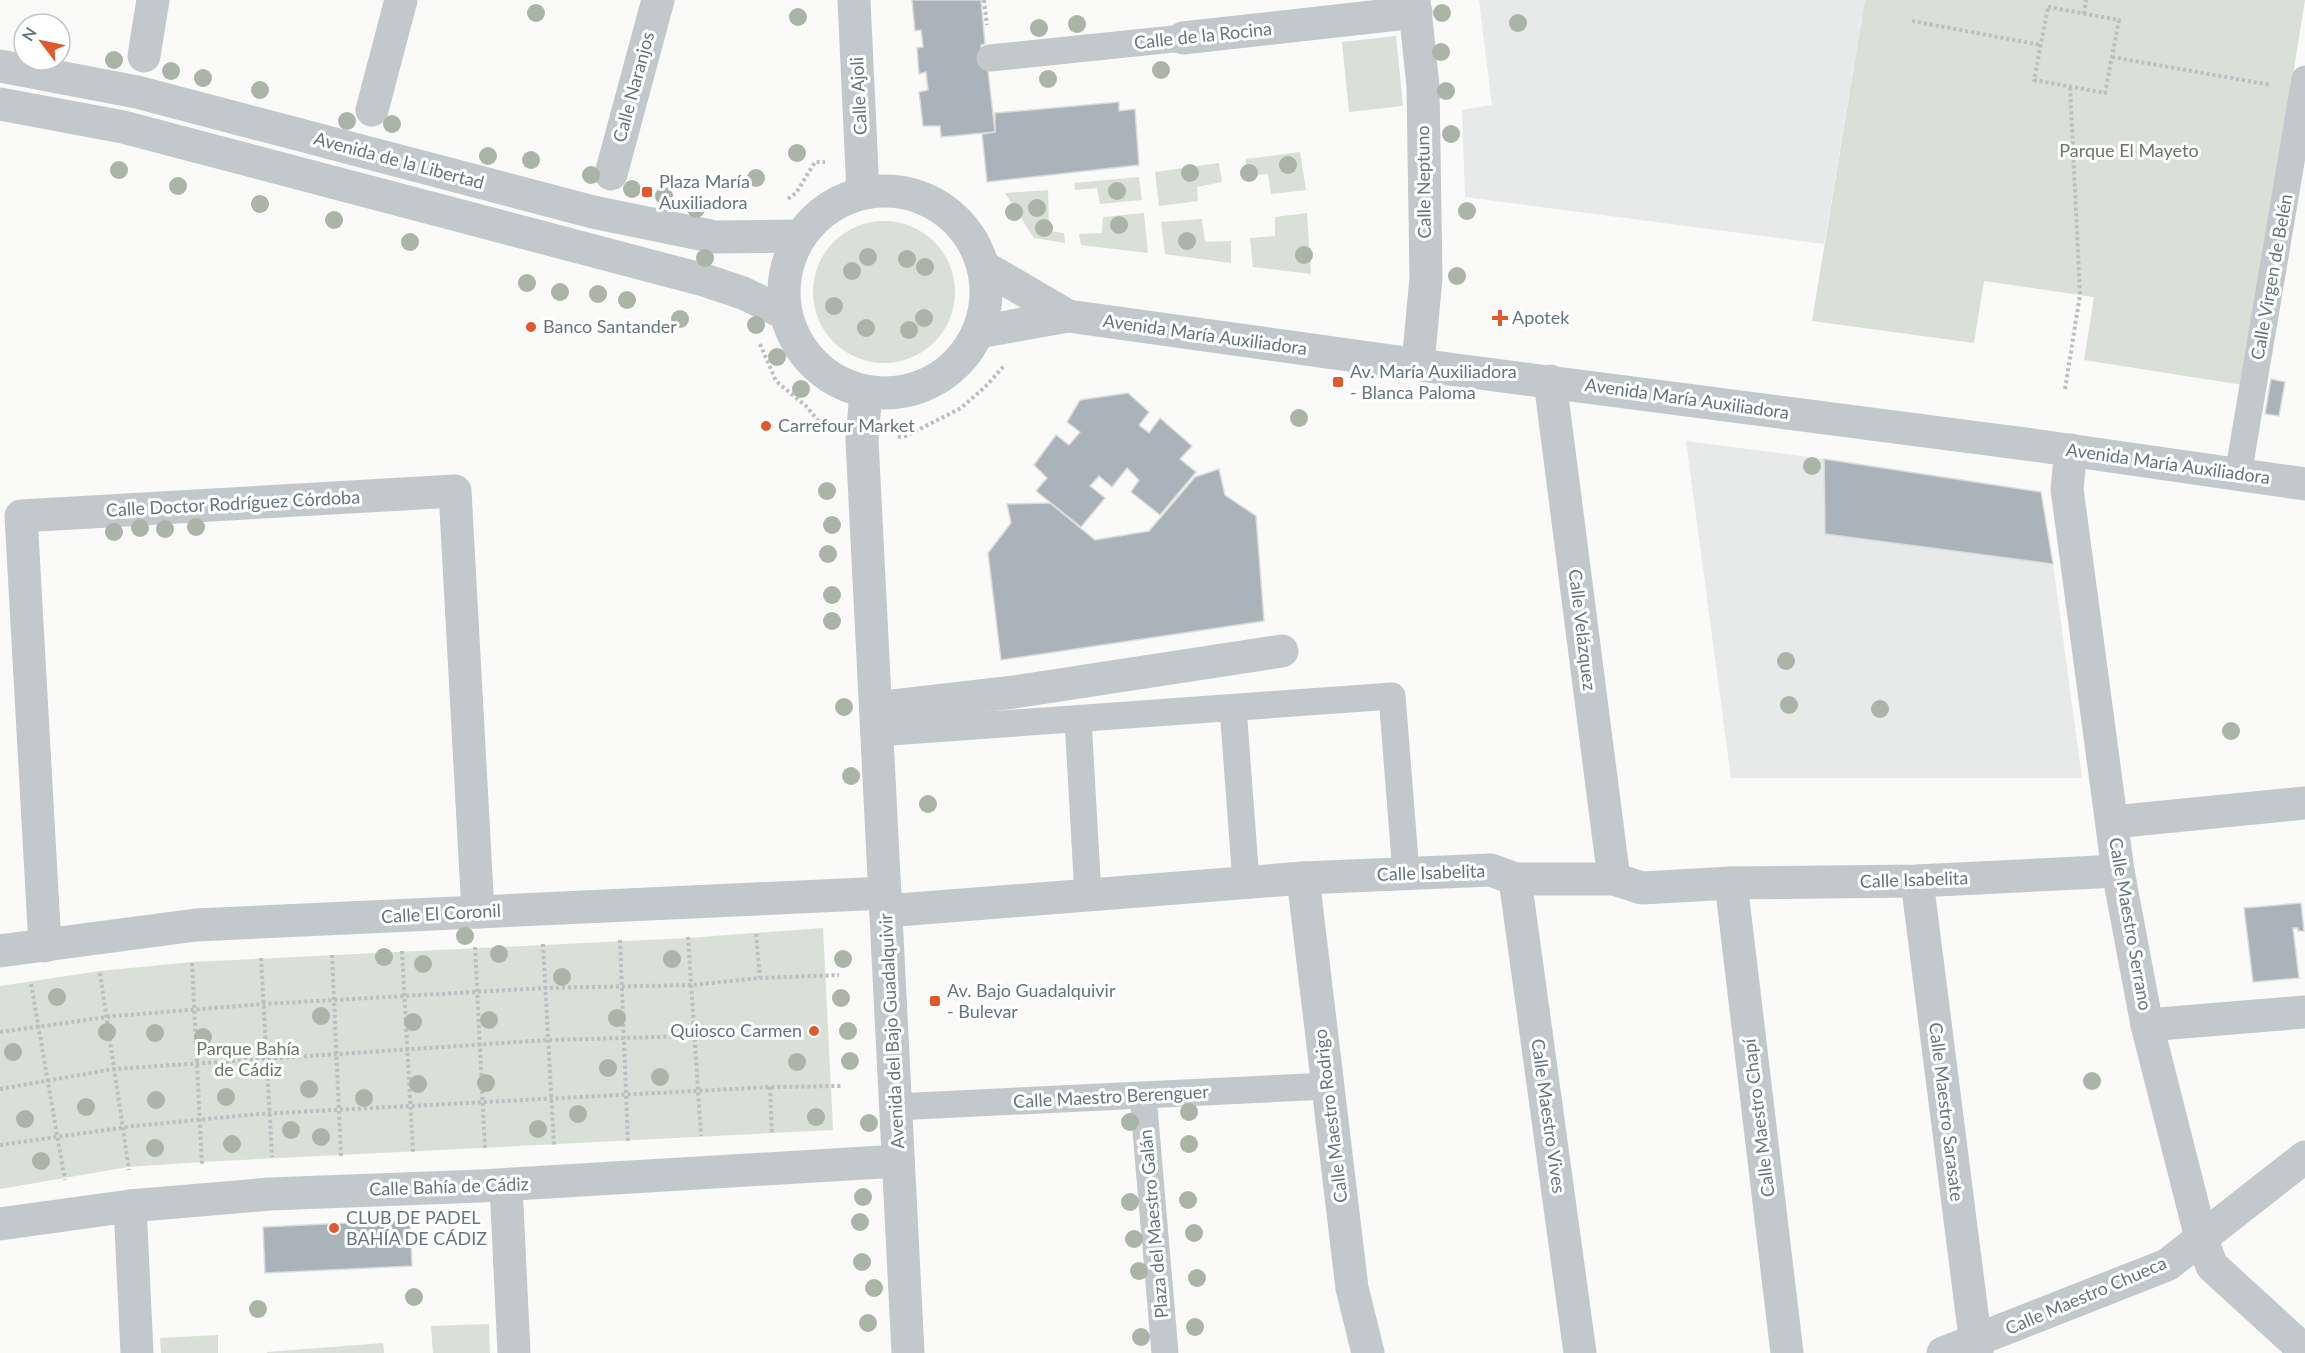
<svg xmlns="http://www.w3.org/2000/svg" width="2305" height="1353" font-family="Lato,sans-serif">
  <style>
    .built { fill: #e8e9e9 }
    .green { fill: #dadfd7 }
    .building { fill: #aab3b9; stroke: #dcdcda; stroke-width: 1.5 }
    .lines { fill: none; stroke-linecap: round; stroke-linejoin: round }
    .path { stroke: #bbbfc2; stroke-width: 4; stroke-dasharray: 3 3; stroke-linecap: butt }
    .pedestrian { stroke: #c3c8cc; stroke-width: 27 }
    .minor { stroke: #c3c8cc; stroke-width: 33 }
    .tertiary { stroke: #c3c8cc; stroke-width: 33 }
    .tree { fill: #aab4a7 }
    .poi-dot { fill: #e4582e; stroke: #fff; stroke-width: 2 }
    .labels { text-anchor: middle; stroke-width: 6; stroke-linejoin: round; paint-order: stroke }
    .street-label { font-size: 18px; fill: #657683; stroke: #fff }
    .park-label { font-size: 18px; fill: #687a64; stroke: #fff }
    .poi-label { font-size: 18px; fill: #657683; stroke: #fff; text-anchor: start }
  </style>
  <rect width="100%" height="100%" fill="#fafaf8"/>
  <g class="built">
    <path d="M1479,0h386l-41,244 -359,-47 -3,-87 30,-5z"/>
    <path d="M1686,441l138,18 2,75 227,30 29,214h-351z"/>
  </g>
  <g class="green">
    <path d="M1865,0h440l-62,385 -159,-25 10,-63 -110,-16 -10,62 -162,-22z"/>
    <path d="M1396,36l7,70 -54,6 -7,-70z"/>
    <path d="M1300,152l6,38 -35,4 -3,-20 -22,2v-17z"/>
    <path d="M1219,163l3,19 -25,5 1,14 -39,5 -4,-34z"/>
    <path d="M1139,177l3,23 -42,4 -3,-16 -22,2 -1,-7z"/>
    <path d="M1048,190l1,41 15,2 1,10 -31,-5 -29,-45z"/>
    <path d="M1144,213l4,40 -67,-8 -2,-11 23,-1 1,-16z"/>
    <path d="M1307,213l4,61 -58,-7 -3,-29 25,-2v-19z"/>
    <path d="M1202,219l3,23 26,-1v22l-66,-9 -4,-32z"/>
    <circle cx="884" cy="292" r="71"/>
    <path d="M823,928l10,202 -631,32 -74,5 -128,22v-203l100,-15 92,-9 496,-24z"/>
    <path d="M489,1324l1,29h-57l-2,-27z"/>
    <path d="M218,1335v18h-57l-1,-15z"/>
    <path d="M383,1343l1,10h-117v-1z"/>
  </g>
  <g class="building">
    <path d="M912,0h69l4,44 -4,1 1,14 5,3 8,70 -54,5 -1,-11h-17l-4,-34 9,-2 -2,-18 -7,2 -2,-26 6,-1 -2,-17 -6,1z"/>
    <path d="M1119,102v9l16,-2 4,56 -152,17 -5,-48 13,-2v-19z"/>
    <path d="M2271,379l14,3 -6,34 -14,-2z"/>
    <path d="M1128,393l21,19 -10,13 10,8 11,-15 32,28 -12,13 16,13 -36,43 -29,-23 8,-12 -12,-12 -15,19 -13,-11 -9,10 15,12 -24,29 -45,-36 11,-13 -13,-13 22,-30 13,10 11,-13 -13,-10 13,-22z"/>
    <path d="M1824,459l217,33 12,72 -228,-30z"/>
    <path d="M1219,469l6,26 31,21 8,105 -263,39 -13,-107 23,-30 -4,-19 43,-1 45,37 54,-9 46,-54z"/>
    <path d="M2301,903l3,28h-6v-3h-5l6,50 -46,4 -9,-74z"/>
    <path d="M410,1220l2,46 -147,7 -2,-46z"/>
  </g>
  <g class="lines">
    <g class="path">
      <path d="M984,0l3,25"/>
      <path d="M2048,7l71,13 -14,73 -71,-13z"/>
      <path d="M2084,14l2,-14"/>
      <path d="M1912,21l129,24"/>
      <path d="M2112,57l159,28"/>
      <path d="M788,199l8,-6 19,-31h10"/>
      <path d="M760,344l16,37 30,25 19,23"/>
      <path d="M2065,389l15,-94 -10,-209"/>
      <path d="M898,437l8,-1 55,-28 25,-22 18,-20"/>
      <path d="M756,934l4,44"/>
      <path d="M688,937l13,199"/>
      <path d="M620,940l8,202"/>
      <path d="M543,944l11,202"/>
      <path d="M475,947l10,202"/>
      <path d="M402,951l11,202"/>
      <path d="M332,955l9,202"/>
      <path d="M261,958l11,199"/>
      <path d="M192,963l10,202"/>
      <path d="M100,973l29,197"/>
      <path d="M31,984l34,196"/>
      <path d="M0,1032l114,-16 150,-12 280,-16 148,-3 68,-7 79,-3"/>
      <path d="M770,1087l2,47"/>
      <path d="M0,1089l114,-20 434,-29 147,-4"/>
      <path d="M0,1145l134,-19 125,-12 511,-27 72,-1"/>
    </g>
    <g class="pedestrian">
      <path d="M990,58l193,-20"/>
      <path d="M2238,475l67,-396"/>
      <path d="M1233,708l13,174"/>
      <path d="M1078,719l10,176"/>
      <path d="M877,733l515,-37 14,177"/>
      <path d="M1143,1096l22,257"/>
      <path d="M895,1107l432,-21"/>
    </g>
    <g class="minor">
      <path d="M854,0l9,193"/>
      <path d="M1183,38l233,-26"/>
      <path d="M144,56l9,-56"/>
      <path d="M372,110l29,-110"/>
      <path d="M611,174l47,-174"/>
      <path d="M1550,381l64,498"/>
      <path d="M2071,450l-4,39 51,382 29,154 54,213 11,28 93,85"/>
      <path d="M876,708l138,-16 268,-41"/>
      <path d="M2113,822l192,-19"/>
      <path d="M1303,878l49,410 16,65"/>
      <path d="M1515,879l65,474"/>
      <path d="M1917,881l60,472"/>
      <path d="M1731,883l56,470"/>
      <path d="M886,911l417,-33 188,-8 24,9h99l28,9 89,-5 186,-2 201,-10"/>
      <path d="M45,946l-24,-430 434,-25 23,421"/>
      <path d="M0,951l196,-26 689,-32"/>
      <path d="M2147,1025l158,-13"/>
      <path d="M506,1185l8,168"/>
      <path d="M130,1206l7,147"/>
      <path d="M0,1224l130,-18 140,-12 211,-8 417,-25"/>
    </g>
    <g class="tertiary">
      <path d="M1414,0l9,86 3,192 -8,86"/>
      <path d="M0,66l137,26 456,120 122,25 86,-1"/>
      <path d="M0,104l123,23 581,153 39,13 43,21"/>
      <circle cx="885" cy="292" r="101"/>
      <path d="M984,267l84,49"/>
      <path d="M978,332l90,-16 381,53 591,77 265,38"/>
      <path d="M866,392l-4,48 46,913"/>
      <path d="M1943,1353l224,-88 138,-108"/>
    </g>
  </g>
  <g class="tree">
    <circle cx="536" cy="13" r="9"/>
    <circle cx="1442" cy="13" r="9"/>
    <circle cx="798" cy="17" r="9"/>
    <circle cx="1518" cy="23" r="9"/>
    <circle cx="1077" cy="24" r="9"/>
    <circle cx="1039" cy="28" r="9"/>
    <circle cx="1441" cy="52" r="9"/>
    <circle cx="114" cy="60" r="9"/>
    <circle cx="1161" cy="70" r="9"/>
    <circle cx="171" cy="71" r="9"/>
    <circle cx="203" cy="78" r="9"/>
    <circle cx="1048" cy="79" r="9"/>
    <circle cx="260" cy="90" r="9"/>
    <circle cx="1446" cy="91" r="9"/>
    <circle cx="347" cy="121" r="9"/>
    <circle cx="392" cy="124" r="9"/>
    <circle cx="1451" cy="134" r="9"/>
    <circle cx="797" cy="153" r="9"/>
    <circle cx="488" cy="156" r="9"/>
    <circle cx="531" cy="160" r="9"/>
    <circle cx="1288" cy="165" r="9"/>
    <circle cx="119" cy="170" r="9"/>
    <circle cx="1190" cy="173" r="9"/>
    <circle cx="1249" cy="173" r="9"/>
    <circle cx="591" cy="175" r="9"/>
    <circle cx="756" cy="178" r="9"/>
    <circle cx="178" cy="186" r="9"/>
    <circle cx="632" cy="189" r="9"/>
    <circle cx="1117" cy="191" r="9"/>
    <circle cx="664" cy="196" r="9"/>
    <circle cx="260" cy="204" r="9"/>
    <circle cx="1037" cy="208" r="9"/>
    <circle cx="696" cy="209" r="9"/>
    <circle cx="1467" cy="211" r="9"/>
    <circle cx="1014" cy="212" r="9"/>
    <circle cx="334" cy="220" r="9"/>
    <circle cx="1119" cy="225" r="9"/>
    <circle cx="1044" cy="228" r="9"/>
    <circle cx="1187" cy="241" r="9"/>
    <circle cx="410" cy="242" r="9"/>
    <circle cx="1304" cy="255" r="9"/>
    <circle cx="868" cy="257" r="9"/>
    <circle cx="705" cy="258" r="9"/>
    <circle cx="907" cy="259" r="9"/>
    <circle cx="925" cy="267" r="9"/>
    <circle cx="852" cy="271" r="9"/>
    <circle cx="1457" cy="276" r="9"/>
    <circle cx="527" cy="283" r="9"/>
    <circle cx="560" cy="292" r="9"/>
    <circle cx="598" cy="294" r="9"/>
    <circle cx="627" cy="300" r="9"/>
    <circle cx="834" cy="306" r="9"/>
    <circle cx="924" cy="318" r="9"/>
    <circle cx="680" cy="319" r="9"/>
    <circle cx="756" cy="325" r="9"/>
    <circle cx="866" cy="328" r="9"/>
    <circle cx="909" cy="330" r="9"/>
    <circle cx="777" cy="357" r="9"/>
    <circle cx="801" cy="389" r="9"/>
    <circle cx="1299" cy="418" r="9"/>
    <circle cx="1812" cy="466" r="9"/>
    <circle cx="827" cy="491" r="9"/>
    <circle cx="832" cy="525" r="9"/>
    <circle cx="196" cy="527" r="9"/>
    <circle cx="140" cy="528" r="9"/>
    <circle cx="165" cy="529" r="9"/>
    <circle cx="114" cy="532" r="9"/>
    <circle cx="828" cy="554" r="9"/>
    <circle cx="832" cy="595" r="9"/>
    <circle cx="832" cy="621" r="9"/>
    <circle cx="1786" cy="661" r="9"/>
    <circle cx="1789" cy="705" r="9"/>
    <circle cx="844" cy="707" r="9"/>
    <circle cx="1880" cy="709" r="9"/>
    <circle cx="2231" cy="731" r="9"/>
    <circle cx="851" cy="776" r="9"/>
    <circle cx="928" cy="804" r="9"/>
    <circle cx="465" cy="936" r="9"/>
    <circle cx="499" cy="954" r="9"/>
    <circle cx="384" cy="957" r="9"/>
    <circle cx="672" cy="959" r="9"/>
    <circle cx="843" cy="959" r="9"/>
    <circle cx="423" cy="964" r="9"/>
    <circle cx="562" cy="977" r="9"/>
    <circle cx="57" cy="997" r="9"/>
    <circle cx="841" cy="998" r="9"/>
    <circle cx="321" cy="1016" r="9"/>
    <circle cx="617" cy="1018" r="9"/>
    <circle cx="489" cy="1020" r="9"/>
    <circle cx="413" cy="1022" r="9"/>
    <circle cx="848" cy="1031" r="9"/>
    <circle cx="107" cy="1032" r="9"/>
    <circle cx="155" cy="1033" r="9"/>
    <circle cx="203" cy="1037" r="9"/>
    <circle cx="13" cy="1052" r="9"/>
    <circle cx="850" cy="1061" r="9"/>
    <circle cx="797" cy="1062" r="9"/>
    <circle cx="608" cy="1068" r="9"/>
    <circle cx="660" cy="1077" r="9"/>
    <circle cx="2092" cy="1081" r="9"/>
    <circle cx="486" cy="1083" r="9"/>
    <circle cx="418" cy="1084" r="9"/>
    <circle cx="309" cy="1089" r="9"/>
    <circle cx="226" cy="1097" r="9"/>
    <circle cx="364" cy="1098" r="9"/>
    <circle cx="156" cy="1100" r="9"/>
    <circle cx="86" cy="1107" r="9"/>
    <circle cx="1189" cy="1112" r="9"/>
    <circle cx="578" cy="1114" r="9"/>
    <circle cx="816" cy="1117" r="9"/>
    <circle cx="25" cy="1119" r="9"/>
    <circle cx="1130" cy="1122" r="9"/>
    <circle cx="869" cy="1123" r="9"/>
    <circle cx="538" cy="1129" r="9"/>
    <circle cx="291" cy="1130" r="9"/>
    <circle cx="321" cy="1137" r="9"/>
    <circle cx="232" cy="1144" r="9"/>
    <circle cx="1189" cy="1144" r="9"/>
    <circle cx="155" cy="1148" r="9"/>
    <circle cx="41" cy="1161" r="9"/>
    <circle cx="863" cy="1197" r="9"/>
    <circle cx="1188" cy="1200" r="9"/>
    <circle cx="1130" cy="1202" r="9"/>
    <circle cx="860" cy="1222" r="9"/>
    <circle cx="1194" cy="1233" r="9"/>
    <circle cx="1134" cy="1239" r="9"/>
    <circle cx="862" cy="1262" r="9"/>
    <circle cx="1139" cy="1271" r="9"/>
    <circle cx="1197" cy="1278" r="9"/>
    <circle cx="874" cy="1288" r="9"/>
    <circle cx="414" cy="1297" r="9"/>
    <circle cx="258" cy="1309" r="9"/>
    <circle cx="868" cy="1323" r="9"/>
    <circle cx="1195" cy="1327" r="9"/>
    <circle cx="1141" cy="1337" r="9"/>
  </g>
  <g class="poi-dot">
    <rect x="641" y="186" width="12" height="12" rx="3"/>
    <path d="M1497 309h6v6h6v6h-6v6h-6v-6h-6v-6h6z"/>
    <circle cx="531" cy="327" r="6"/>
    <rect x="1332" y="376" width="12" height="12" rx="3"/>
    <circle cx="766" cy="426" r="6"/>
    <rect x="929" y="995" width="12" height="12" rx="3"/>
    <circle cx="814" cy="1031" r="6"/>
    <circle cx="334" cy="1228" r="6"/>
  </g>
  <g class="labels">
    <g class="street-label">
      <text transform="translate(1203 36) rotate(-6)" y="6">Calle de la Rocina</text>
      <text transform="translate(634 87) rotate(-75)" y="6">Calle Naranjos</text>
      <text transform="translate(859 96) rotate(-93)" y="6">Calle Ajoli</text>
      <text transform="translate(399 161) rotate(15)" y="6">Avenida de la Libertad</text>
      <text transform="translate(1424 182) rotate(-91)" y="6">Calle Neptuno</text>
      <text transform="translate(2272 277) rotate(-80)" y="6">Calle Virgen de Belén</text>
      <text transform="translate(1205 335) rotate(8)" y="6">Avenida María Auxiliadora</text>
      <text transform="translate(1687 399) rotate(8)" y="6">Avenida María Auxiliadora</text>
      <text transform="translate(2168 464) rotate(8)" y="6">Avenida María Auxiliadora</text>
      <text transform="translate(233 504) rotate(-3)" y="6">Calle Doctor Rodríguez Córdoba</text>
      <text transform="translate(1582 630) rotate(83)" y="6">Calle Velázquez</text>
      <text transform="translate(1431 873) rotate(-2)" y="6">Calle Isabelita</text>
      <text transform="translate(1914 880) rotate(-2)" y="6">Calle Isabelita</text>
      <text transform="translate(441 914) rotate(-3)" y="6">Calle El Coronil</text>
      <text transform="translate(2130 924) rotate(80)" y="6">Calle Maestro Serrano</text>
      <text transform="translate(892 1031) rotate(-93)" y="6">Avenida del Bajo Guadalquivir</text>
      <text transform="translate(1111 1097) rotate(-3)" y="6">Calle Maestro Berenguer</text>
      <text transform="translate(1946 1112) rotate(83)" y="6">Calle Maestro Sarasate</text>
      <text transform="translate(1331 1116) rotate(-97)" y="6">Calle Maestro Rodrigo</text>
      <text transform="translate(1548 1116) rotate(82)" y="6">Calle Maestro Vives</text>
      <text transform="translate(1759 1118) rotate(-97)" y="6">Calle Maestro Chapí</text>
      <text transform="translate(449 1187) rotate(-2)" y="6">Calle Bahía de Cádiz</text>
      <text transform="translate(1154 1224) rotate(-95)" y="6">Plaza del Maestro Galán</text>
      <text transform="translate(2086 1296) rotate(-23)" y="6">Calle Maestro Chueca</text>
    </g>
    <g class="park-label">
      <text x="2129" y="157">Parque El Mayeto</text>
      <text x="248" y="1055">Parque Bahía<tspan x="248" dy="21">de Cádiz</tspan></text>
    </g>
    <g class="poi-label">
      <text x="659" y="188">Plaza María<tspan x="659" dy="21">Auxiliadora</tspan></text>
      <text x="1512" y="324">Apotek</text>
      <text x="543" y="333">Banco Santander</text>
      <text x="1350" y="378">Av. María Auxiliadora<tspan x="1350" dy="21">- Blanca Paloma</tspan></text>
      <text x="778" y="432">Carrefour Market</text>
      <text x="947" y="997">Av. Bajo Guadalquivir<tspan x="947" dy="21">- Bulevar</tspan></text>
      <text x="802" y="1037" text-anchor="end">Quiosco Carmen</text>
      <text x="346" y="1224">CLUB DE PADEL<tspan x="346" dy="21">BAHÍA DE CÁDIZ</tspan></text>
    </g>
  </g>
  <g transform="translate(42 42) rotate(302)"><circle r="28" fill="#ffffff" stroke="#c1c8cd" stroke-width="1.5"/>
  <path d="M0-4.5L10 22L0 15L-10 22Z" fill="#e4582e"/>
  <text y="-9" font-size="16" font-weight="bold" text-anchor="middle" fill="#657683">N</text>
  </g>
</svg>
